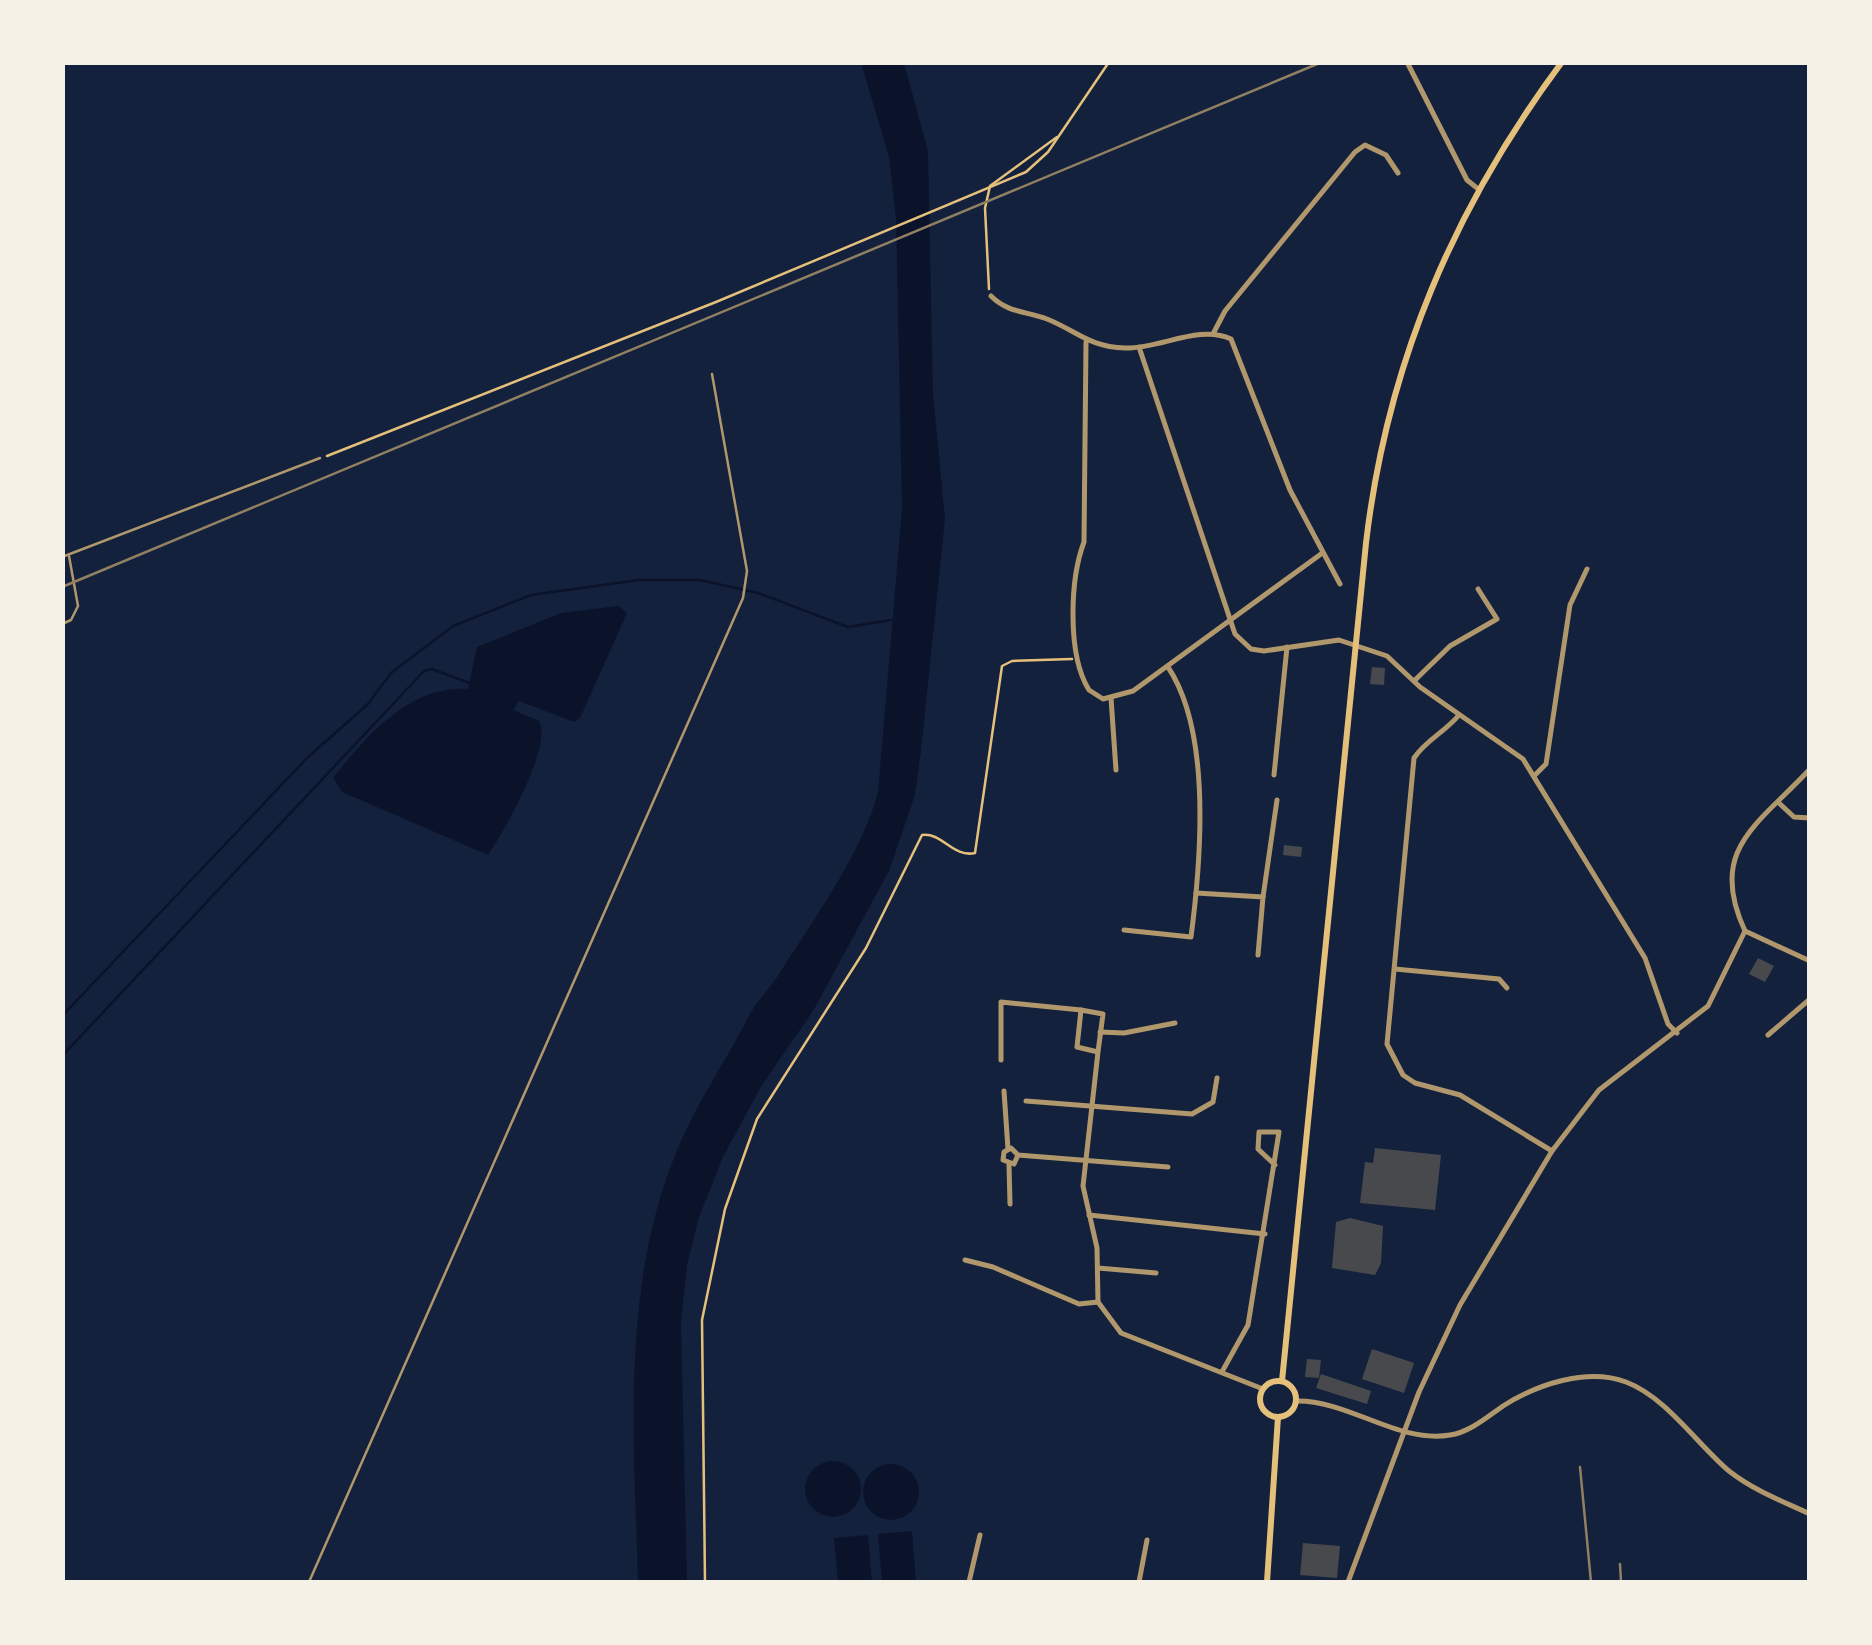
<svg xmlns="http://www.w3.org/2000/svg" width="1872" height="1645" font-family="'Source Sans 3',sans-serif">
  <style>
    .water { fill: #0b132b }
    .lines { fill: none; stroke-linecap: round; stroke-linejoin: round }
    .stream { stroke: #0b132b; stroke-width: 2.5 }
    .building { fill: #48494c }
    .path { stroke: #e5c07b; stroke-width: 2.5 }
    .service { stroke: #b1986c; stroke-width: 2.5 }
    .minor { stroke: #b1986c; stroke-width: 5 }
    .secondary { stroke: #e5c07b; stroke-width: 6 }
    .rail { stroke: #918062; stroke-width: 2.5 }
  </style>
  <rect width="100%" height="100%" fill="#14213d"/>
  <g class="water">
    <path d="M861,63h43l24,88 5,242 12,126 -24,232 -6,44 -26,76 -76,140 -51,74 -39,72 -24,60 -12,48 -6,57 6,260h-49c-4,-145 -18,-296 40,-434 19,-46 50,-90 72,-134 8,-15 22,-28 31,-43 33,-52 82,-120 97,-179l24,-283 -6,-291 -7,-61z"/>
    <path d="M618,606l9,7 -47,105 -6,4 -55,-21 -6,9 26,11c14,24 -35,111 -51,134l-146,-63 -9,-14c33,-42 78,-94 135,-89l9,-42 84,-34z"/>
    <circle cx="833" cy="1489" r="28"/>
    <circle cx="891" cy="1492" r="28"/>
    <path d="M912,1531l4,51h-34l-4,-48z"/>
    <path d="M868,1535l4,47h-34l-4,-44z"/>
  </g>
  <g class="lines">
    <g class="stream">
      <path d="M62,1016l245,-258 61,-54 23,-31 62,-47 78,-31 108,-15h61l58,13 90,34 43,-7"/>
      <path d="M62,1056l362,-385 8,-2 37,14"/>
    </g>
  </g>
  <g class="building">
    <path d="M1372,667l13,1 -1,17 -14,-1z"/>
    <path d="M1284,845l18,2 -1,10 -18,-2z"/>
    <path d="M1758,958l16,8 -9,16 -16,-8z"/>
    <path d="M1375,1148l66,7 -6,55 -75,-7 5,-41 8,1z"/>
    <path d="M1350,1218l33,8 -2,37 -6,12 -43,-7 4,-46z"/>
    <path d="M1372,1349l42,14 -10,30 -42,-14z"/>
    <path d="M1307,1359l14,1 -2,18 -14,-1z"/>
    <path d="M1321,1374l50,17 -4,13 -51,-16z"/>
    <path d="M1303,1543l37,3 -3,32 -37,-3z"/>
  </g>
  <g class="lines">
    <g class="path">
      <path d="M989,289l-4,-81 5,-22 67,-49"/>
      <path d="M327,456l389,-154 310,-130 22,-20 61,-90"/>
      <path d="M705,1582l-3,-262 23,-111 32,-90 109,-171 56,-113c20,-3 31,23 53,18l27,-187 10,-5 60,-2"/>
    </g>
    <g class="service">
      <path d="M62,557l258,-99"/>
      <path d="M62,624l9,-4 7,-14 -9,-50"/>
      <path d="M309,1582l434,-984 4,-27 -35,-197"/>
    </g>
    <g class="minor">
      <path d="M1407,62l60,118 10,8"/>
      <path d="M991,296c17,17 35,15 56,23 30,12 42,28 78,29 35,1 74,-24 106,-9l59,151 50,94"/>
      <path d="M1214,332l11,-21 130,-159 10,-7 21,10 12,18"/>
      <path d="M1086,342l-2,200c-14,37 -17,113 5,148l14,9 30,-8 188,-137"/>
      <path d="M1139,347l96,287 16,15 13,2 75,-11 48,16 33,31 103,72 122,199 23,66 9,9"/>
      <path d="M1414,681l36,-35 47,-27 -19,-30"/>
      <path d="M1111,698l5,72"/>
      <path d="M1459,715c-14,17 -33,25 -45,43l-27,286 16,31 12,8 45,12 92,56"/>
      <path d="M1274,775l13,-128"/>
      <path d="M1534,776l12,-12 24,-159 17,-36"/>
      <path d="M1779,803l15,14 16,1"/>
      <path d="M1196,893l67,4 -5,58"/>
      <path d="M1263,897l14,-97"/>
      <path d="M1124,930l67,7c10,-76 21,-204 -23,-270"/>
      <path d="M1745,931l65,30"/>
      <path d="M1395,969l104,10 8,9"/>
      <path d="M1100,1032l24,1 51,-10"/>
      <path d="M1768,1035l42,-36"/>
      <path d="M1098,1052l5,-38 -22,-4 -4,37 21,5 -15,134 14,62 1,54 23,31 142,56"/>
      <path d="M1001,1060v-58l80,8"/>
      <path d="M1004,1091l4,58"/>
      <path d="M1026,1101l166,13 21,-12 4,-24"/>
      <path d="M1018,1155l-4,9 -11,-4 1,-8 7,-4 7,7 150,12"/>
      <path d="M1009,1165l1,39"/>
      <path d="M1089,1215l176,19"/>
      <path d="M965,1260l28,7 86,37 19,-2"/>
      <path d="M1098,1268l58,5"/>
      <path d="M1223,1370l25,-45 31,-193h-20l-1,17 17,16"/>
      <path d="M1296,1401c53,-1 102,43 154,34 20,-3 37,-18 53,-29 33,-21 84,-39 123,-24 40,15 71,62 103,89 24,19 53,30 81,43"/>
      <path d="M969,1582l11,-47"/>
      <path d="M1139,1582l8,-42"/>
      <path d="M1348,1582l71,-190 41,-87 92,-154 47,-61 109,-84 37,-75c-38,-82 13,-106 65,-162"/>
    </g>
    <g class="secondary">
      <path d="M1282,1381l84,-838c21,-179 88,-336 196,-481"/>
      <circle cx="1278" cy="1399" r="18"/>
      <path d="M1267,1582l11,-165"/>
    </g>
    <g class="rail">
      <path d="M62,587l1260,-525"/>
      <path d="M1580,1467l11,115"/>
      <path d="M1620,1564l1,18"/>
    </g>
  </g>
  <rect width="1872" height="1645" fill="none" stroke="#f6f1e7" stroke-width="130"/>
</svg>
